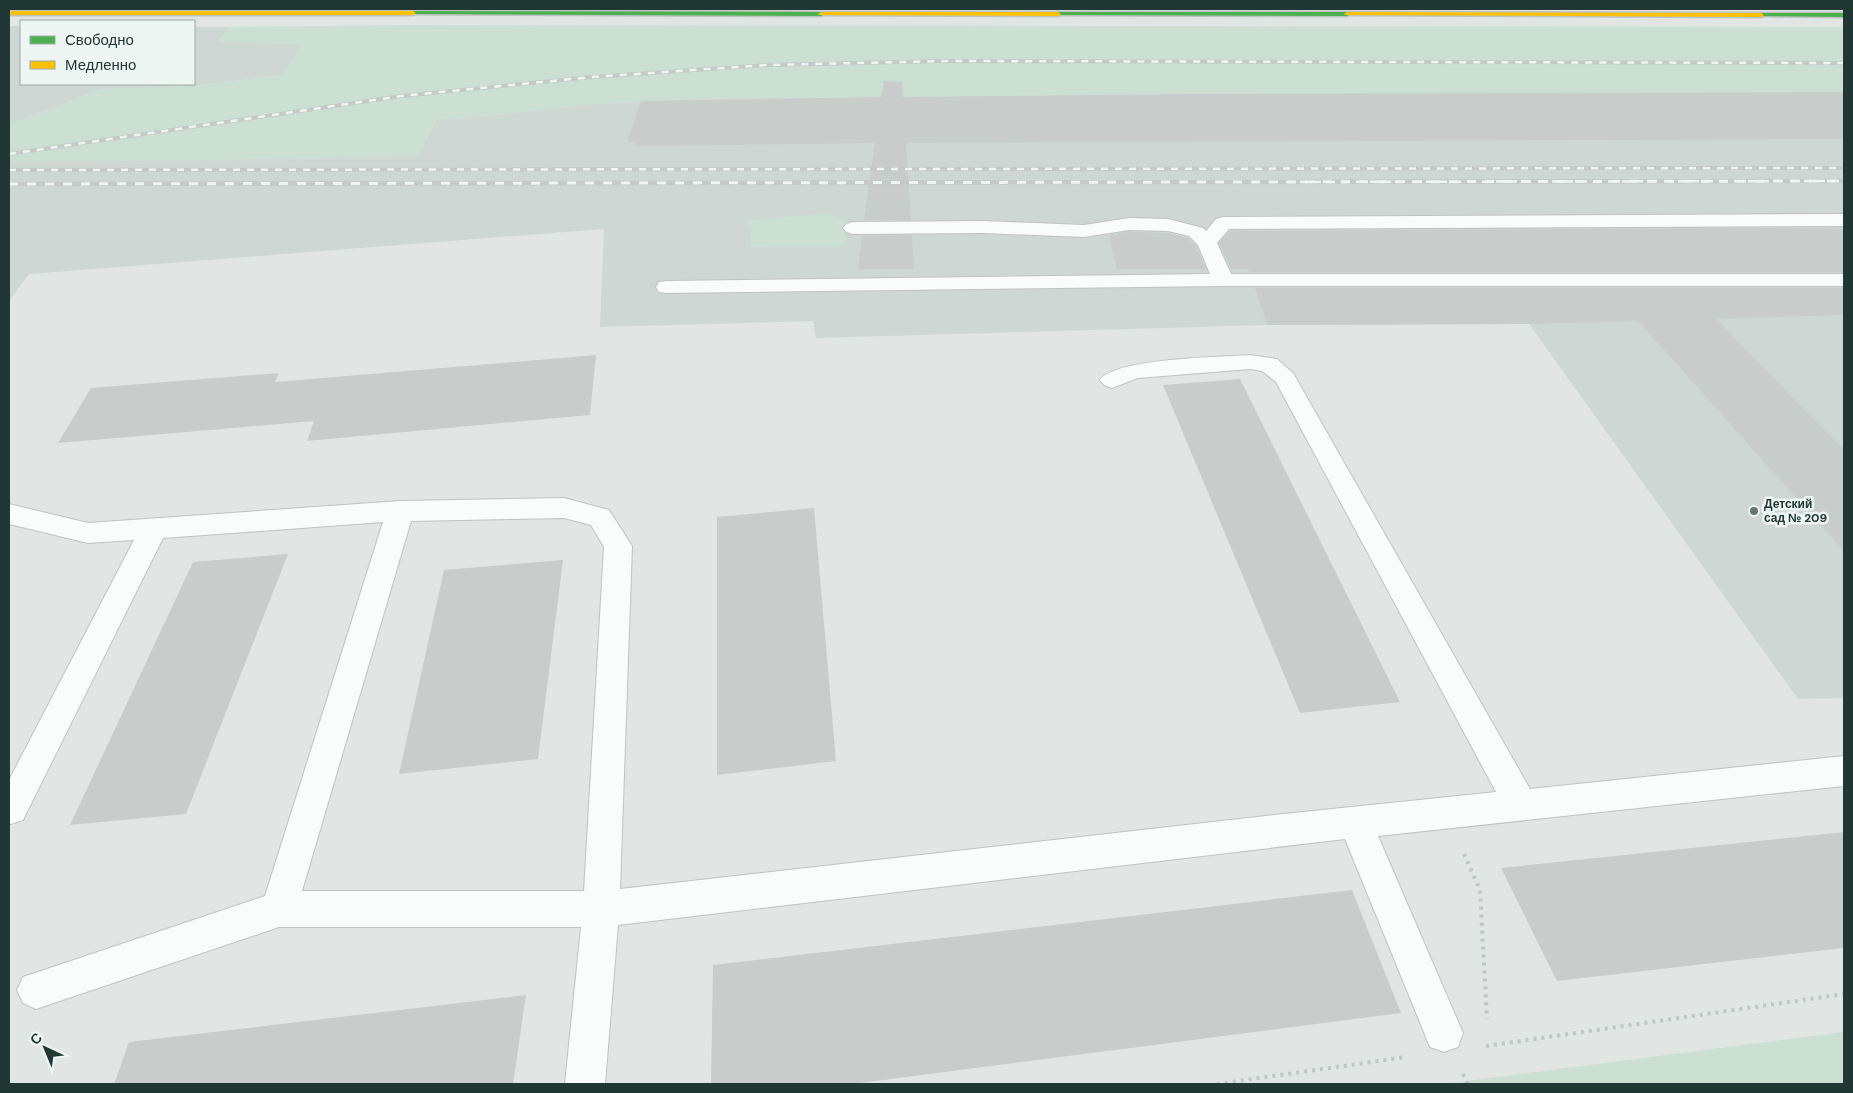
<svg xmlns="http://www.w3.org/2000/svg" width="1853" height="1093" font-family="'DM Sans',sans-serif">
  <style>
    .built { fill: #cfd7d4 }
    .green { fill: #cbdfd2 }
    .building { fill: #c8cdcb }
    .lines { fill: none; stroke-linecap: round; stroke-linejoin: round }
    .lane-casing { stroke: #bec3c1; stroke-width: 2 }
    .fast-casing { stroke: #bcc3c1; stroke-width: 3 }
    .slow-casing { stroke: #bcc3c1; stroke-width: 3 }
    .path { stroke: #bfc7c5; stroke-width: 4; stroke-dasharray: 3 5; stroke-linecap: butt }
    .lane { fill: #fafbfb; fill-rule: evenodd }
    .fast { fill: #4caf50; fill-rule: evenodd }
    .slow { fill: #ffc107; fill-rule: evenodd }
    .rail-far1-casing { stroke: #c5c9c8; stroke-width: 4 }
    .rail-casing { stroke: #c5c9c8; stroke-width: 4.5 }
    .rail-far1 { stroke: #eef6f3; stroke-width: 2.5; stroke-dasharray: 7; stroke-linecap: butt }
    .rail { stroke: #eef6f3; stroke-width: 3; stroke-dasharray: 9; stroke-linecap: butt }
    .poi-dot { fill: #647471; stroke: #eef6f3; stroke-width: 2 }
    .labels { text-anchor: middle; stroke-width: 5; stroke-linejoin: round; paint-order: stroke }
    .poi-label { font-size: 12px; font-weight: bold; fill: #213733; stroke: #eef6f3; text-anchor: start }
  </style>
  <rect width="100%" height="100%" fill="#e1e6e4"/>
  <g class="built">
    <path d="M9,26h12v58h173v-57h35l-10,14 84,3 -20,31 -92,11 -90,3 -85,33h-7z"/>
    <path d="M1844,92v606l-46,1 -269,-375 -262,1 -451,13 -3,-17 -213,6 4,-98 -575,45 -20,27v-139l408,-5 20,-38 30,-1 129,-14 92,-5 510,-5z"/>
  </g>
  <g class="green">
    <path d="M405,25l1439,2v65l-646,2 -510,5 -92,5 -129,14 -30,1 -20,38 -408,5v-40h7l85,-33 90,-3 91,-11 21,-30 -85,-4 11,-14z"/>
    <path d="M829,213l20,9 -4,24 -95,1 1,-20 -8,-6z"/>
    <path d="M1844,1032v52h-400z"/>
  </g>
  <g class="building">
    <path d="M884,81l18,1 1,15 295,-3 646,-2v47l-938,4 5,77h-47l11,-77 -241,3 2,-4 -9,1 14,-42 240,-4z"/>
    <path d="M1768,228l76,1v43h-595l-1,-3h-17l-12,-26 11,-12z"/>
    <path d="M1129,232l39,1 20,5 8,8 10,23h-89l-8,-34z"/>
    <path d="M912,235l2,34h-56l4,-33z"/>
    <path d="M1255,288h589v27l-128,4 128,131v101l-206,-230 -109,3 -262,1z"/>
    <path d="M596,355l-6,60 -283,26 7,-20 -256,22 33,-55 188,-15 -4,9z"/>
    <path d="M1240,379l160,323 -100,11 -137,-328z"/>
    <path d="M814,508l22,253 -119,14v-258z"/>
    <path d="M288,554l-102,260 -116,11 123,-263z"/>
    <path d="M563,560l-25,199 -139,15 45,-204z"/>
    <path d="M1844,832v116l-287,33 -56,-113z"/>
    <path d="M1352,890l49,123 -549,71h-141l2,-119z"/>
    <path d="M526,995l-13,89h-399l15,-42z"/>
  </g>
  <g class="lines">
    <defs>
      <g id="lane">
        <path d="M1844,214v12l-615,3 -12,14 14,31h613v12h-621l-556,7 -8,-1 -3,-5 3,-5 8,-1 543,-7 -12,-29 -9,-9 -21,-5 -39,-1 -45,7 -101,-4 -130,1 -7,-2 -3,-4 3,-4 7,-2 130,-1 101,4 45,-7 39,1 35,9 3,3 10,-12 7,-2z"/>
        <path d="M1250,355l27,4 16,14 237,416 314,-33v30l-466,50 85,197 -5,14 -14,5 -14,-5 -85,-208 -727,86 -13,159h-40l16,-157h-302l-243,82 -13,-6 -6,-13 6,-13 242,-81 118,-374 -220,16 -140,282 -12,4h-2v-44l125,-240 -46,3 -79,-19v-20l79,19 312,-22 164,-3 45,12 23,36 -12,343 654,-74 222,-23 -220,-410 -14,-11 -12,-2 -112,9 -26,10 -8,-3 -4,-5c15,-22 121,-23 150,-25zM564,518l27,7 13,22 -20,344h-282l109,-370z"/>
      </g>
      <g id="fast">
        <path d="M413,11l408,1 3,2 -3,2 -410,-2 -1,-1z"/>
        <path d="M1058,12h289l3,2 -3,2 -291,-1 -1,-1z"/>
        <path d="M1761,13h83v4l-85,-1v-2z"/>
      </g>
      <g id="slow">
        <path d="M9,11h404l3,2 -3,2h-404z"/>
        <path d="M821,12h237l3,2 -3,2 -239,-1 -1,-1z"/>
        <path d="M1347,12l414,1 3,2 -3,2 -416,-2 -1,-1z"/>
      </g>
    </defs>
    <use href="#lane" class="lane-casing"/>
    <use href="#fast" class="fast-casing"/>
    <use href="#slow" class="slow-casing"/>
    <g class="path">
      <path d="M1464,854l16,36 7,129"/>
      <path d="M1486,1046l358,-52"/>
      <path d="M1463,1074l5,10"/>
      <path d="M1217,1084l189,-27"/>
    </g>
    <use href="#lane" class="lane"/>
    <use href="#fast" class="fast"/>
    <use href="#slow" class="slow"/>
    <defs>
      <g id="rail-far1">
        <path d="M9,154l392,-58 191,-19 175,-12 180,-4 897,2"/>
        <path d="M9,170l1835,-2"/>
        <path d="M1286,182l558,-1"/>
      </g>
      <path id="rail" d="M9,184l1835,-3"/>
    </defs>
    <use href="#rail-far1" class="rail-far1-casing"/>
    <use href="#rail" class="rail-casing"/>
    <use href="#rail-far1" class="rail-far1"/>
    <use href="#rail" class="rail"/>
  </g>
  <circle class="poi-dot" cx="1754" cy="511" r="5"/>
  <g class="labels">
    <g class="poi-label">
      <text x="1764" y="508">Детский<tspan x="1764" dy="14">сад № 209</tspan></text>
    </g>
  </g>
  <rect width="1853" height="1093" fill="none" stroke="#213733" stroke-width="20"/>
  <rect x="20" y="20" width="175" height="65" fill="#eef6f3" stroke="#9caaa6"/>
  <rect x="30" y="36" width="25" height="8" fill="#4caf50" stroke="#9caaa6"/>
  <text x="65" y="45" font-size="15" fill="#213733">Свободно</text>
  <rect x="30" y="61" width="25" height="8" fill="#ffc107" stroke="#9caaa6"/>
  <text x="65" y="70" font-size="15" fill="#213733">Медленно</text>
  <g transform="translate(45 1048) rotate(316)" stroke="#eef6f3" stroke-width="4" paint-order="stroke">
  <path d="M0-4L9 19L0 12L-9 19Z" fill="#213733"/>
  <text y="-8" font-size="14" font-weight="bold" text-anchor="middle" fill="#213733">С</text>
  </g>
</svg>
